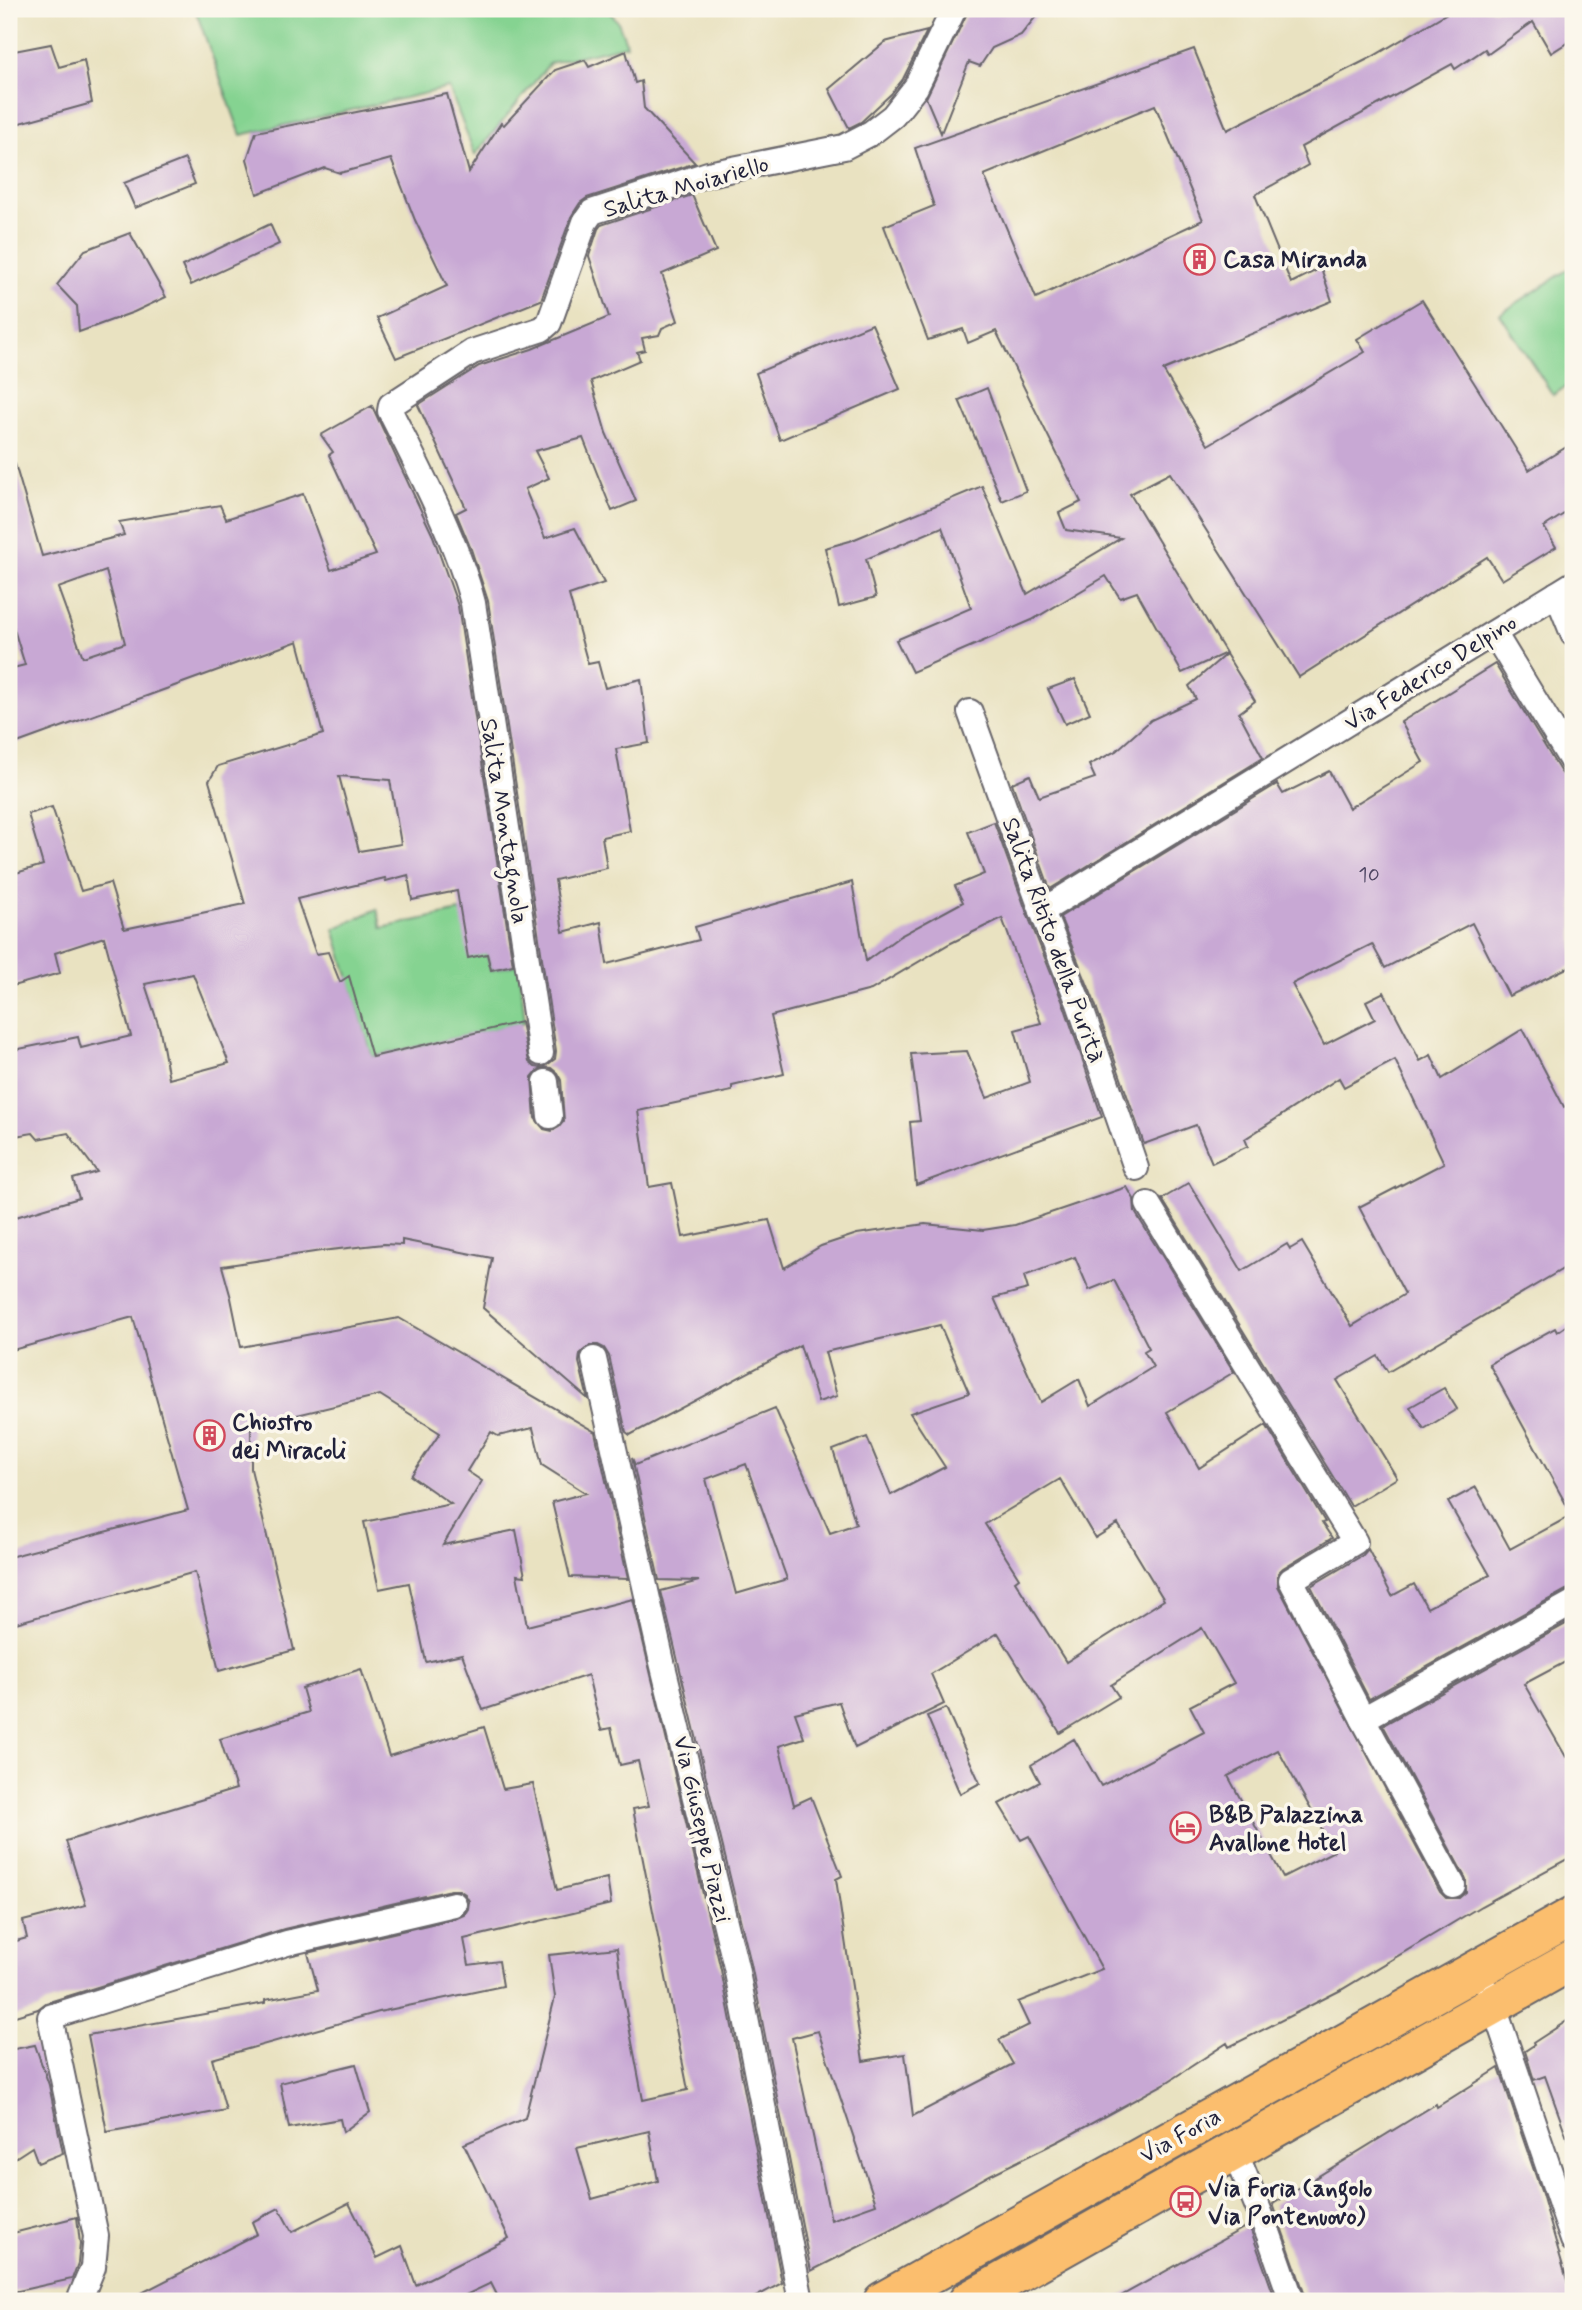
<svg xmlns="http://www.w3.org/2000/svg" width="1582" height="2310" font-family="Mynerve,sans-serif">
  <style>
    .green { fill: #85d391; stroke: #547a66; stroke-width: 2 }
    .building { fill: #c8a8d4; fill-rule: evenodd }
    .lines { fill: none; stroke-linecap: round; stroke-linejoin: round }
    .minor-casing { stroke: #68656a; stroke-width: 28 }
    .primary-casing { stroke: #68656a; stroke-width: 42 }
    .minor { stroke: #fff; stroke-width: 24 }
    .primary { stroke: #fbbe6e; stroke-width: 38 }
    .labels { text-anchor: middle; stroke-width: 7; stroke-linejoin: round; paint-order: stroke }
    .number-label { font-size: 21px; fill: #4c4461 }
    .street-label { font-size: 24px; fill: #22223b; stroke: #fbf7ec }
    .poi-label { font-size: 24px; font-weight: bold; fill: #22223b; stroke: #fbf7ec; text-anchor: start }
  </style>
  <rect width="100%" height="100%" fill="#fbf7ec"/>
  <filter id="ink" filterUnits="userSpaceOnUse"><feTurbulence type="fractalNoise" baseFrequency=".0143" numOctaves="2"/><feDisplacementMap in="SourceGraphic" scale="14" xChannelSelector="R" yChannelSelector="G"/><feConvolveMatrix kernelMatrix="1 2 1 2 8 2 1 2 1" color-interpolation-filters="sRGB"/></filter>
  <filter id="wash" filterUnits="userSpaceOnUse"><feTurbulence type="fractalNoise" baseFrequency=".00686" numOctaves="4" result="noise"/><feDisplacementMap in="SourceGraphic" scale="28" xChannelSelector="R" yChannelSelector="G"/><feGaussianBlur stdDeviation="1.57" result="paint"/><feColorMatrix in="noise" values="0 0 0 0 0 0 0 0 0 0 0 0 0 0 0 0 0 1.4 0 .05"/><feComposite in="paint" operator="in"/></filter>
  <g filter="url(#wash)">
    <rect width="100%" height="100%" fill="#e9e2c1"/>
    <g class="green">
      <path d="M195,9h412l11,13 9,23 -77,18 -75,92 -26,-67 -208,47z"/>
      <path d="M1573,266v116l-20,13 -53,-81z"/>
      <path d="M377,909l5,19 78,-17 27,43 4,16 28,-6 6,58 -153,35 -38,-128z"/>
    </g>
    <g id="blocks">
      <g class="building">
        <path d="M969,9h73l-21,26 -29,13 -12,18 -11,-4 -28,71 -15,-35z"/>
        <path d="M1454,9h119v30l-22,14 -18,-31 -45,32 -3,-5 -30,20 -3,-5 -151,83 7,18 -53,30 36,88 30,-15 11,33 -169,69 45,75 157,-93 -8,-13 65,-39 107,170 44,-27v65l-29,19 12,20 -54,33 -15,-23 -188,120 -129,-204 -40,21 96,159 -44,20 -45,-81 -17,6 -14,-22 -74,44 -120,52 -16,-32 75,-32 -29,-81 -76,32 10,38 -37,10 -14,-59 25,-7 132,-55 45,108 94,-56 -55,-8 -7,-17 22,-11 -85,-171 -28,12 -5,-14 -35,11 -44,-114 50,-20 -19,-58 279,-99 33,81 145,-73zM1155,105l48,115 -167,78 -52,-123z"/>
        <path d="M927,31l-24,48 -12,15 -30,28 -12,6 -20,-39 56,-47z"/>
        <path d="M51,44l8,23 25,-7 8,43 -83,23v-74z"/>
        <path d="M626,51l9,32 6,-2 3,27 51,55 -108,35 -7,5 -9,14 -30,83 -145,58 -19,-40 70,-32 -32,-66 -24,-61 -51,14 -15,-5 -68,26 -10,-35 9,-27 191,-38 22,78 32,-49 3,2 51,-55 30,-10 4,7z"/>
        <path d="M185,159l10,25 -60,24 -11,-25z"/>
        <path d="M692,195l24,56 -54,23 16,47 -16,7 -3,7 -17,3 3,12 -8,2 3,8 -49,21 15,52 30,68 -24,10 -29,-73 -48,13 14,27 -24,11 20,49 30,-10 29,55 -35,12 19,69 10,-2 7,26 36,-9 8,64 -33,6 14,82 -28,6 5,31 -52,12 8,52 38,-10 6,42 92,-24 -4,-13 157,-45 14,79 34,-25 63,-34 -8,-16 29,-12 -16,-42 26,-10 34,94 37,92 37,109 -186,68 -6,-63 10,-1 -9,-67 56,-3 20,47 43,-16 -15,-52 26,-7 -39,-105 -53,26 -78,46 -100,26 13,58 -52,12v5l-94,20 11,76 23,-4 11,54 86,-17 15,48 37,-22 36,-12 68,-10 58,6 32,-5 112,-38 7,12 1,13 99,160 -67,40 32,56 67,-43 59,97 -3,1 10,15 -49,30 -5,5v13l162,306 6,6h13l7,-6v-13l-83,-154 190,-105v38l-49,26 42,73 7,-4v103l-92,50 -140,84 -112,57 -2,-4 -61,40 -107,58 -69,34 -104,58 -75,38 -60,-307 -90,-373 38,-10 -40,-1 -27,-122 3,7 140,-57 55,125 26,-9 -23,-74 34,-13 24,58 54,-28 -35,-54 59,-20 -29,-68 -115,27 12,44 -19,6 -18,-57 -170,90 -4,-3 -17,-76 -5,-8 -6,-3h-8l-10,9 -1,8 9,37 -105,-91 9,-50 -90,-18v5l-18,-1 -63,7 -99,15 9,32 10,49 158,-29 196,114 33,147 -58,-2 -18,-75 34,-9 -44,-28 -9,-37 -35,8 -7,-4 -24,39 15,10 -39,64 73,-15 9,46 -8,-1 10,51 106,-27 88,371 61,313 -34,18h-248l-9,-18 -38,18h-327l131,-67 -5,-12 27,-14 13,24 57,-29 28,55 25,-12 14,39 93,-47 -45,-94 61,-26 30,-121 -6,-42 68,-7 6,47 20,105 45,-10 -55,-281 16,-3 -11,-45 -18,4 -9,-37 -10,2 -13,-55 -105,35 -21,-56 -36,8 -17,-79 -30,6 -15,-67 87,-18 -40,-28 29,-43 -60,-38 -129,31v43l43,181 -75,21 -24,-99 -186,53v-68l179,-47 -55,-193 -124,34v-132l70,-21 -6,-19 24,-7 -29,-39 -30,6 -5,-6 -24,4v-86l69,-14 3,11 50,-12 -27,-99 -49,16 5,20 -51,14v-112l34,-10 -15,-51 24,-7 29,84 29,-8 14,46 121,-25 -36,-123 9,-15 105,-32 -25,-93 -289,105v-77l16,-4 -16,-52v-148l6,-1 27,92 82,-21 -5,-13 101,-17 6,14 77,-25 28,76 45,-15 -47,-100 4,-3 -12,-17 51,-29 61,130 25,70 55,359 -22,5 -4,-16 -19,4 -11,-67 -45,9 -4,-25 -22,6 -1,-3 -88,21 19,55 12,-2 12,30 9,-6 23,81 149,-35 8,40 6,5 8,1 -6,3 -5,6 3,41 9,11 8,2 7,-4 5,-6 -3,-41 -4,-7 -6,-5 -7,-1 11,-8 1,-8 -68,-450 -17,-52 -15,-36 10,-5 -48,-103 61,-39 53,-17 77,-32 -20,-61 9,-27 3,-4zM106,571l19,72 -42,14 -25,-69zM339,776l51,4 11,64 -42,7zM193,974l36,89 -60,16 -9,-49 -15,-46zM1075,1257l14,33 25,-10 35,68 -5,3 9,16 -63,39 -11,-27 -38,23 -47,-104 34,-9 -4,-13zM746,1464l41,115 -51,15 -30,-115zM1060,1479l35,59 23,-14 46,76 -98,62 -51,-81 4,-3 -34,-54zM1202,1628l32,55 -44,23 14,26 -103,54 -27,-47 -43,26 9,17 -41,22 22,36 8,-4 73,133 -84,33 11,23 -30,15 14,24 -100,52 -8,-62 -42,7 -27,-182 6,-3 -31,-79 -17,8 -15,-59 25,-8 -9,-25 44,-11 16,46 89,-44 -13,-30 67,-41 62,100 59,-36 -8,-12zM1278,1750l56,101 -51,26 -55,-101zM818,2031l58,173 -45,16 -39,-182zM649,2131l9,50 -66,18 -15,-51z"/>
        <path d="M270,224l9,20 -88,41 -9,-19z"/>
        <path d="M130,233l36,64 -32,15 -55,20 -2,-26 -20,-21 28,-35z"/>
        <path d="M872,324l28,65 -120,51 -24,-67z"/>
        <path d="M987,388l39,103 -24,10 -43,-101z"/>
        <path d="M1226,654l29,47 -16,12 24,45 -213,131 -38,-106 18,-8 9,22 56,-19 -6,-13 27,-14 35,-31 45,-21 -7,-13z"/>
        <path d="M1495,664l65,107 6,7h7v187l-64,31 -37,-73 -87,45 -13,-24 -80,40 32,61 51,-26 -9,-18 18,-9 36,69 11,-6 11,24 81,-50 41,78 9,-5v161l-185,109 -10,-16 -41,24 60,98 -46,28 -189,-307 27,-16 53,88 45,-27 3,5 12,-7 50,84 53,-32 -46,-87 85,-44 -49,-103 -51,27 -5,-9 -94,61 3,7 -36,17 -16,-38 -52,19 -51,-146 -33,-81 217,-133 6,10 46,-23 20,37 74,-46 -22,-40z"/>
        <path d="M1075,679l15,34 -25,11 -17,-35z"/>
        <path d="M1573,1321v267l-7,2 -197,109 -58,-113 52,-31 5,-6 24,47 22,-12 13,24 63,-33 -42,-73 28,-15 34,62 62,-34 -83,-151 66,-36 2,4z"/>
        <path d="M1444,1388l13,21 -33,20 -14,-22z"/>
        <path d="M361,1669l28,87 95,-29 19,62 30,-5 24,106 50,-12 4,26 -147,35 5,26 30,-4 4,25 -124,26 -167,47 14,51 -119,22 -19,-97 177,-32v-3l53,-10 -10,-37 149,-35 7,-3 4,-6 1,-8 -4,-7 -6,-4h-8l-167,39 -238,74 -8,6 -29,9v-75l18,-5 -4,-17 63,-16 -20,-64 170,-52 -16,-50 89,-27 -7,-24z"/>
        <path d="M946,1708l34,75 -20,11 -33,-78z"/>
        <path d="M1573,2017v128l-3,1 -25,-70 -11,4 -9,-29 9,-6 -1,-2z"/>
        <path d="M35,2045l14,40 14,68 -25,10 -6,-16 -23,15v-112z"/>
        <path d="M356,2064l14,48 -27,20 -3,-13 -51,9 -9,-45z"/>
        <path d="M1499,2068l43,126 31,107h-266l-34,-97 163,-100 1,3z"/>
        <path d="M77,2217l3,27 -2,19 -6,16 -63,14v-59z"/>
        <path d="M1249,2225l27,76h-164z"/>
      </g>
    </g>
  </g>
  <g filter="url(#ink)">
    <use href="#blocks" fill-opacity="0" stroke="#68656a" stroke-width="2"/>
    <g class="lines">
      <defs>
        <g id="minor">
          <path d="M1557,594l16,40"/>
          <path d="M1494,633l79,130"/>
          <path d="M970,712l72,199 37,92 57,165"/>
          <path d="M1042,911l531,-327"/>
          <path d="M541,1053l-68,-450c-17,-64 -53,-132 -83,-192l1,-6 81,-53 70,-23 7,-6 36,-101 7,-10 116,-38 136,-27 27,-14 22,-17 23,-29 38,-78"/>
          <path d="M546,1082l4,34"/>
          <path d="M1148,1204l207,338 -64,38 72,139 90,166"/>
          <path d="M594,1359l68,303 74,305 65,334"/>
          <path d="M1363,1719l210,-116"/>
          <path d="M1489,1992l84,248"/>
          <path d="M1235,2151l34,84 23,66"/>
          <path d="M79,2301l14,-34 3,-31 -46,-219 237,-74 167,-39"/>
        </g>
        <g id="primary">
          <path d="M883,2301l690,-385"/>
          <path d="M968,2301l605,-341"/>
        </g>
      </defs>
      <use href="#minor" class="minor-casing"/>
      <use href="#primary" class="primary-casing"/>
      <use href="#minor" class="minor"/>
      <use href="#primary" class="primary"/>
    </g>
  </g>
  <defs>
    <symbol id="building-ring" viewBox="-11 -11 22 22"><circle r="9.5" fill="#fbf7ec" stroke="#d1495b" stroke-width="1.5"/><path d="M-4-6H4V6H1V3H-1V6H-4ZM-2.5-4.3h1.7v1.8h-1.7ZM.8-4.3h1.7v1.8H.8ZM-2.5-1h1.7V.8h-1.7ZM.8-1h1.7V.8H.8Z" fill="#d1495b"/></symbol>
    <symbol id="hotel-ring" viewBox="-11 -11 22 22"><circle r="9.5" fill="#fbf7ec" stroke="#d1495b" stroke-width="1.5"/><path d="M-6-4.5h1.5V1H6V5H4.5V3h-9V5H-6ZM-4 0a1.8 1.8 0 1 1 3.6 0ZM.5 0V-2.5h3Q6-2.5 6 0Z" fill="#d1495b"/></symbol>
    <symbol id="bus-ring" viewBox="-11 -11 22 22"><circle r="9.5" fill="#fbf7ec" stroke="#d1495b" stroke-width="1.5"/><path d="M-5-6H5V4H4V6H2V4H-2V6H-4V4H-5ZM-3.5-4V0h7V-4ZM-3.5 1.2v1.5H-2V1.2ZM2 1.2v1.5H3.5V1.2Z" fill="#d1495b"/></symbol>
  </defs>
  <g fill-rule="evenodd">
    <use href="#building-ring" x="1182" y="242" width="35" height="35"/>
    <use href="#building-ring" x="192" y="1418" width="35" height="35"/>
    <use href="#hotel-ring" x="1168" y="1810" width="35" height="35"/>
    <use href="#bus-ring" x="1168" y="2184" width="35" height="35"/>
  </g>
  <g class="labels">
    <g class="number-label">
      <text x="1369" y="881">10</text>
    </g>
    <g class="street-label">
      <text transform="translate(686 186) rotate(-16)" y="8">Salita Moiariello</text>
      <text transform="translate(1430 672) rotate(-32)" y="8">Via Federico Delpino</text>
      <text transform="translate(505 821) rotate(81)" y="8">Salita Montagnola</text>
      <text transform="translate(1054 940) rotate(70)" y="8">Salita Ritito della Purità</text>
      <text transform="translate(703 1829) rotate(77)" y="8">Via Giuseppe Piazzi</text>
      <text transform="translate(1180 2135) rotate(-29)" y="8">Via Foria</text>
    </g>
    <g class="poi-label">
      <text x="1223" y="267">Casa Miranda</text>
      <text x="232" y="1430">Chiostro<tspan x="232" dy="28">dei Miracoli</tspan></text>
      <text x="1209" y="1822">B&amp;B Palazzina<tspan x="1209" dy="28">Avallone Hotel</tspan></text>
      <text x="1208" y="2196">Via Foria (angolo<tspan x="1208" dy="28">Via Pontenuovo)</tspan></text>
    </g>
  </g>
  <rect width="1582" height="2310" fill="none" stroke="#fbf7ec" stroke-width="35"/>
</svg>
